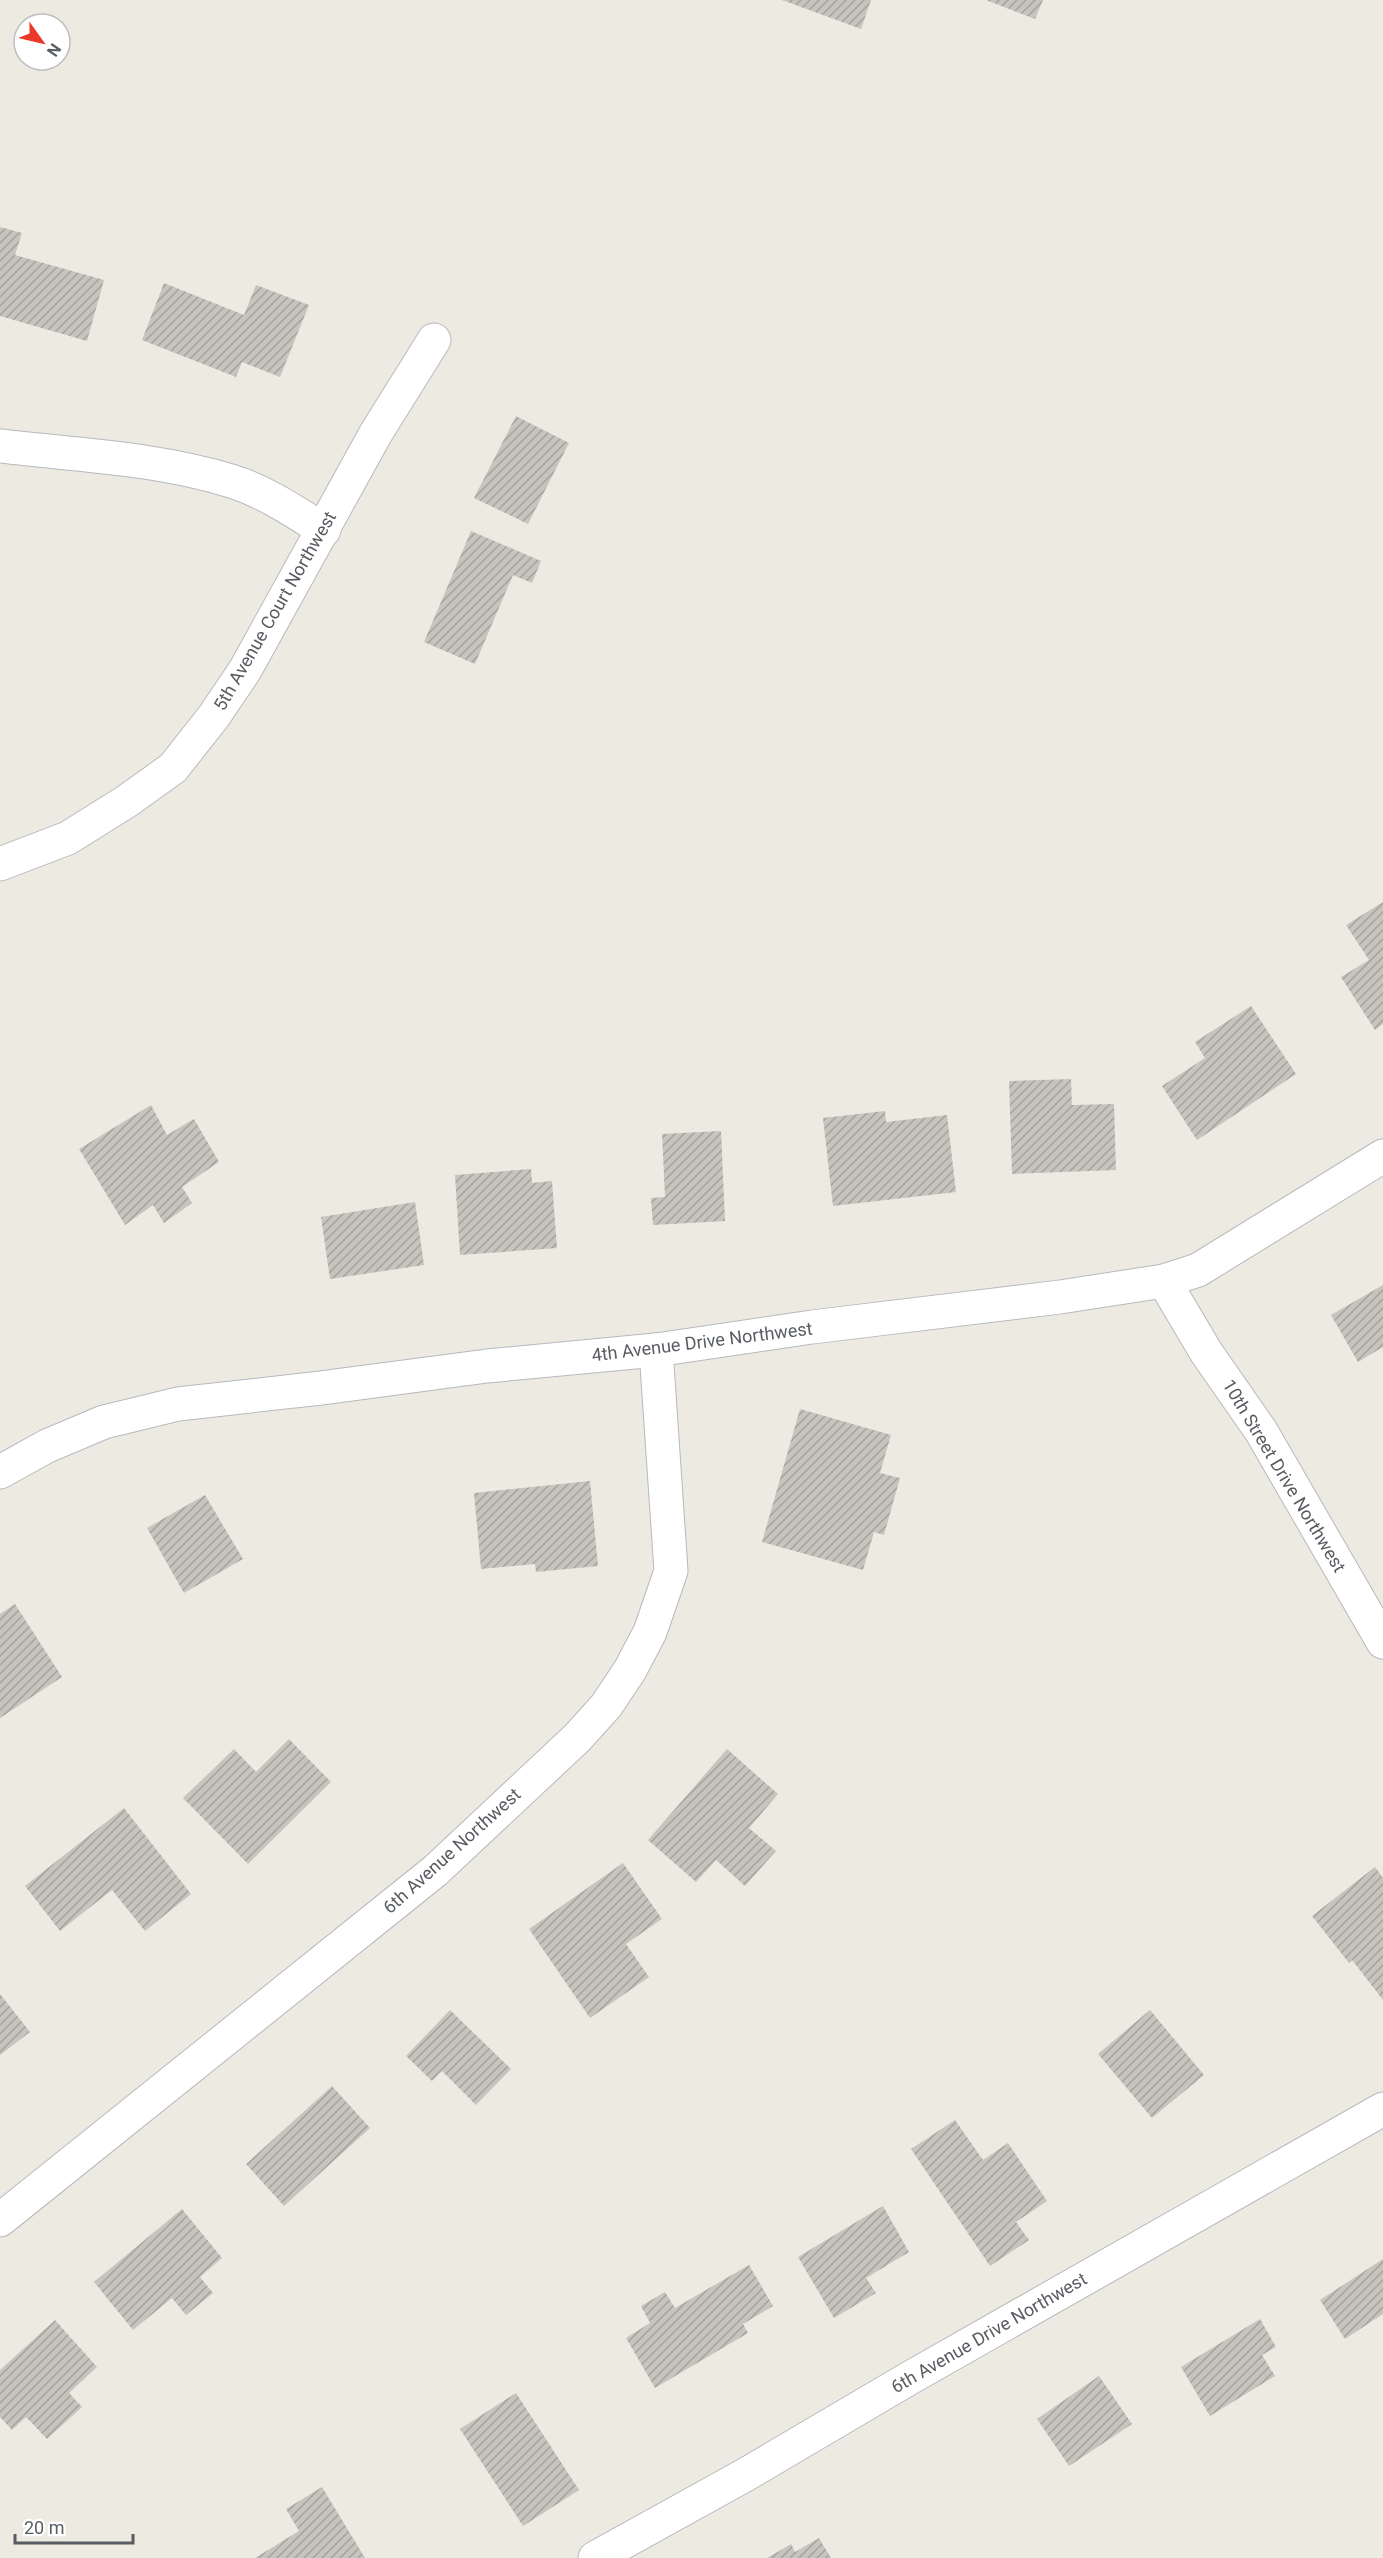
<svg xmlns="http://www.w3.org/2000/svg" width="1383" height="2558" font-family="Roboto,sans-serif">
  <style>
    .building { fill: url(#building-hatch) }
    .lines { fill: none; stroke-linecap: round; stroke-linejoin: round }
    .street-casing { stroke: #b6b9be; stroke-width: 35 }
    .street { stroke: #fff; stroke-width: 33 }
    .labels { text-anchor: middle; stroke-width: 4.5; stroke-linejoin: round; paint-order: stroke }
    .street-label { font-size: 18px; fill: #595d62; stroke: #fff }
  </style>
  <defs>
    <pattern id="building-hatch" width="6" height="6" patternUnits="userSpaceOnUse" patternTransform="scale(1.5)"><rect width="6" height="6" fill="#c7c4be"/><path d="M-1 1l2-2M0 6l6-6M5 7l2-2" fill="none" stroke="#a5a29e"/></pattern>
  </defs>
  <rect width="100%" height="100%" fill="#edeae1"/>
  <g class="building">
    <path d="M782,0h89l-10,29z"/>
    <path d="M986,0h57l-8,19z"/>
    <path d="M0,227l22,6 -7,22 89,25 -17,61 -87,-25z"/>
    <path d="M164,283l80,32 12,-30 53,20 -29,72 -38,-15 -6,15 -94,-37z"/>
    <path d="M516,416l53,27 -41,81 -54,-26z"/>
    <path d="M471,531l70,30 -9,22 -19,-8 -38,89 -51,-22z"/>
    <path d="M1383,902v122l-8,6 -34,-53 28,-17 -23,-35z"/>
    <path d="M1251,1006l45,68 -99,66 -35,-54 43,-28 -10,-16z"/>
    <path d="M1071,1079l1,26 42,-1 2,66 -104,4 -3,-93z"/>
    <path d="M151,1105l16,30 27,-16 25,43 -37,25 10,16 -28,20 -11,-18 -28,20 -46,-76z"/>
    <path d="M885,1111l1,11 61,-7 9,77 -123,14 -10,-88z"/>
    <path d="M721,1131l4,90 -72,4 -2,-27 14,-1 -3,-63z"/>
    <path d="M531,1169l1,14 20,-2 5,67 -97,7 -5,-80z"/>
    <path d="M415,1202l9,63 -94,14 -9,-62z"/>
    <path d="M1383,1285v62l-25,15 -27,-47z"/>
    <path d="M800,1409l91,26 -11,38 20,5 -16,57 -10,-3 -11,38 -101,-28z"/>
    <path d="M590,1481l8,85 -62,6 -1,-8 -54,5 -7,-76z"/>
    <path d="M205,1495l38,64 -59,34 -37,-65z"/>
    <path d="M15,1604l47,73 -62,41v-104z"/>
    <path d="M289,1739l42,43 -83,82 -65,-66 51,-49 22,23z"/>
    <path d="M727,1749l51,45 -29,34 27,23 -31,35 -29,-26 -20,22 -48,-42z"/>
    <path d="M124,1808l67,86 -46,37 -33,-41 -52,41 -35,-45z"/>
    <path d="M623,1863l39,56 -36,25 23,33 -59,41 -61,-89z"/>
    <path d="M1375,1867l8,11v122l-31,-40 -3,3 -37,-47z"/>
    <path d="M0,1994l30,38 -30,23z"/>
    <path d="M450,2010l61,59 -35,36 -34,-34 -10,10 -26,-25z"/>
    <path d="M1150,2010l54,65 -52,43 -54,-64z"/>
    <path d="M332,2086l38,42 -86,78 -38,-42z"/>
    <path d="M955,2120l28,40 25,-17 39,58 -31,21 13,18 -39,26 -79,-117z"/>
    <path d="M883,2206l26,46 -43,26 10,15 -42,25 -36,-61z"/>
    <path d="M182,2209l40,49 -22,19 13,16 -27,22 -14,-17 -39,32 -39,-48z"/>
    <path d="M1383,2259v55l-38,25 -25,-39z"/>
    <path d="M749,2265l24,41 -30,18 5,9 -93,55 -29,-50 24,-15 -9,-17 24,-14 10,16z"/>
    <path d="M1260,2319l16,28 -14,8 13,21 -65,40 -29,-49z"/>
    <path d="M55,2320l42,47 -28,26 13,14 -35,32 -21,-22 -14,13 -12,-13v-47z"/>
    <path d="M1099,2376l33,48 -63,42 -32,-47z"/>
    <path d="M516,2393l63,97 -56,36 -63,-97z"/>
    <path d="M322,2487l43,71h-110l44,-27 -13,-22z"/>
    <path d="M819,2538l12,20h-64l24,-14 4,8z"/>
  </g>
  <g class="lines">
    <defs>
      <g id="street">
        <path d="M0,446c76,9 157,12 231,35 33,10 64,31 93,49"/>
        <path d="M0,864l68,-26 59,-37 46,-33 41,-52 31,-46 131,-237 58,-93"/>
        <path d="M1164,1281l42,71 55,79 122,211"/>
        <path d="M0,1472l47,-26 57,-24 74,-18 143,-16 166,-22 169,-16 156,-23 248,-30 104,-16 34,-11 185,-114"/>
        <path d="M0,2220l435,-349 142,-133 29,-32 24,-36 20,-38 21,-61 -15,-221"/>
        <path d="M595,2558l150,-83 163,-96 475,-270"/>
      </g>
    </defs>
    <use href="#street" class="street-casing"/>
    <use href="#street" class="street"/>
  </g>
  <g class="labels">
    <g class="street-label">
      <text transform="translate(275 611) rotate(-60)" y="6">5th Avenue Court Northwest</text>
      <text transform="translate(702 1342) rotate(-7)" y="6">4th Avenue Drive Northwest</text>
      <text transform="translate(1284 1476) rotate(59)" y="6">10th Street Drive Northwest</text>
      <text transform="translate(452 1851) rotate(-42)" y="6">6th Avenue Northwest</text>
      <text transform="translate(989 2333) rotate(-30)" y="6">6th Avenue Drive Northwest</text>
    </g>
  </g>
  <g transform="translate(42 42) rotate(124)"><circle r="28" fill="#ffffff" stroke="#bdbec0" stroke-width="1.5"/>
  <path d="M0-4.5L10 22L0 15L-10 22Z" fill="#eb3829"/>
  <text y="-9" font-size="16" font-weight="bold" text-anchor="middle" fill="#595d62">N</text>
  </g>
  <path d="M15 2534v9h118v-9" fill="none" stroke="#595d62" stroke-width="3"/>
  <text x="24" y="2534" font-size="18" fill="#595d62" stroke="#ffffff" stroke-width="4.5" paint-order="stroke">20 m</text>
</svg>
